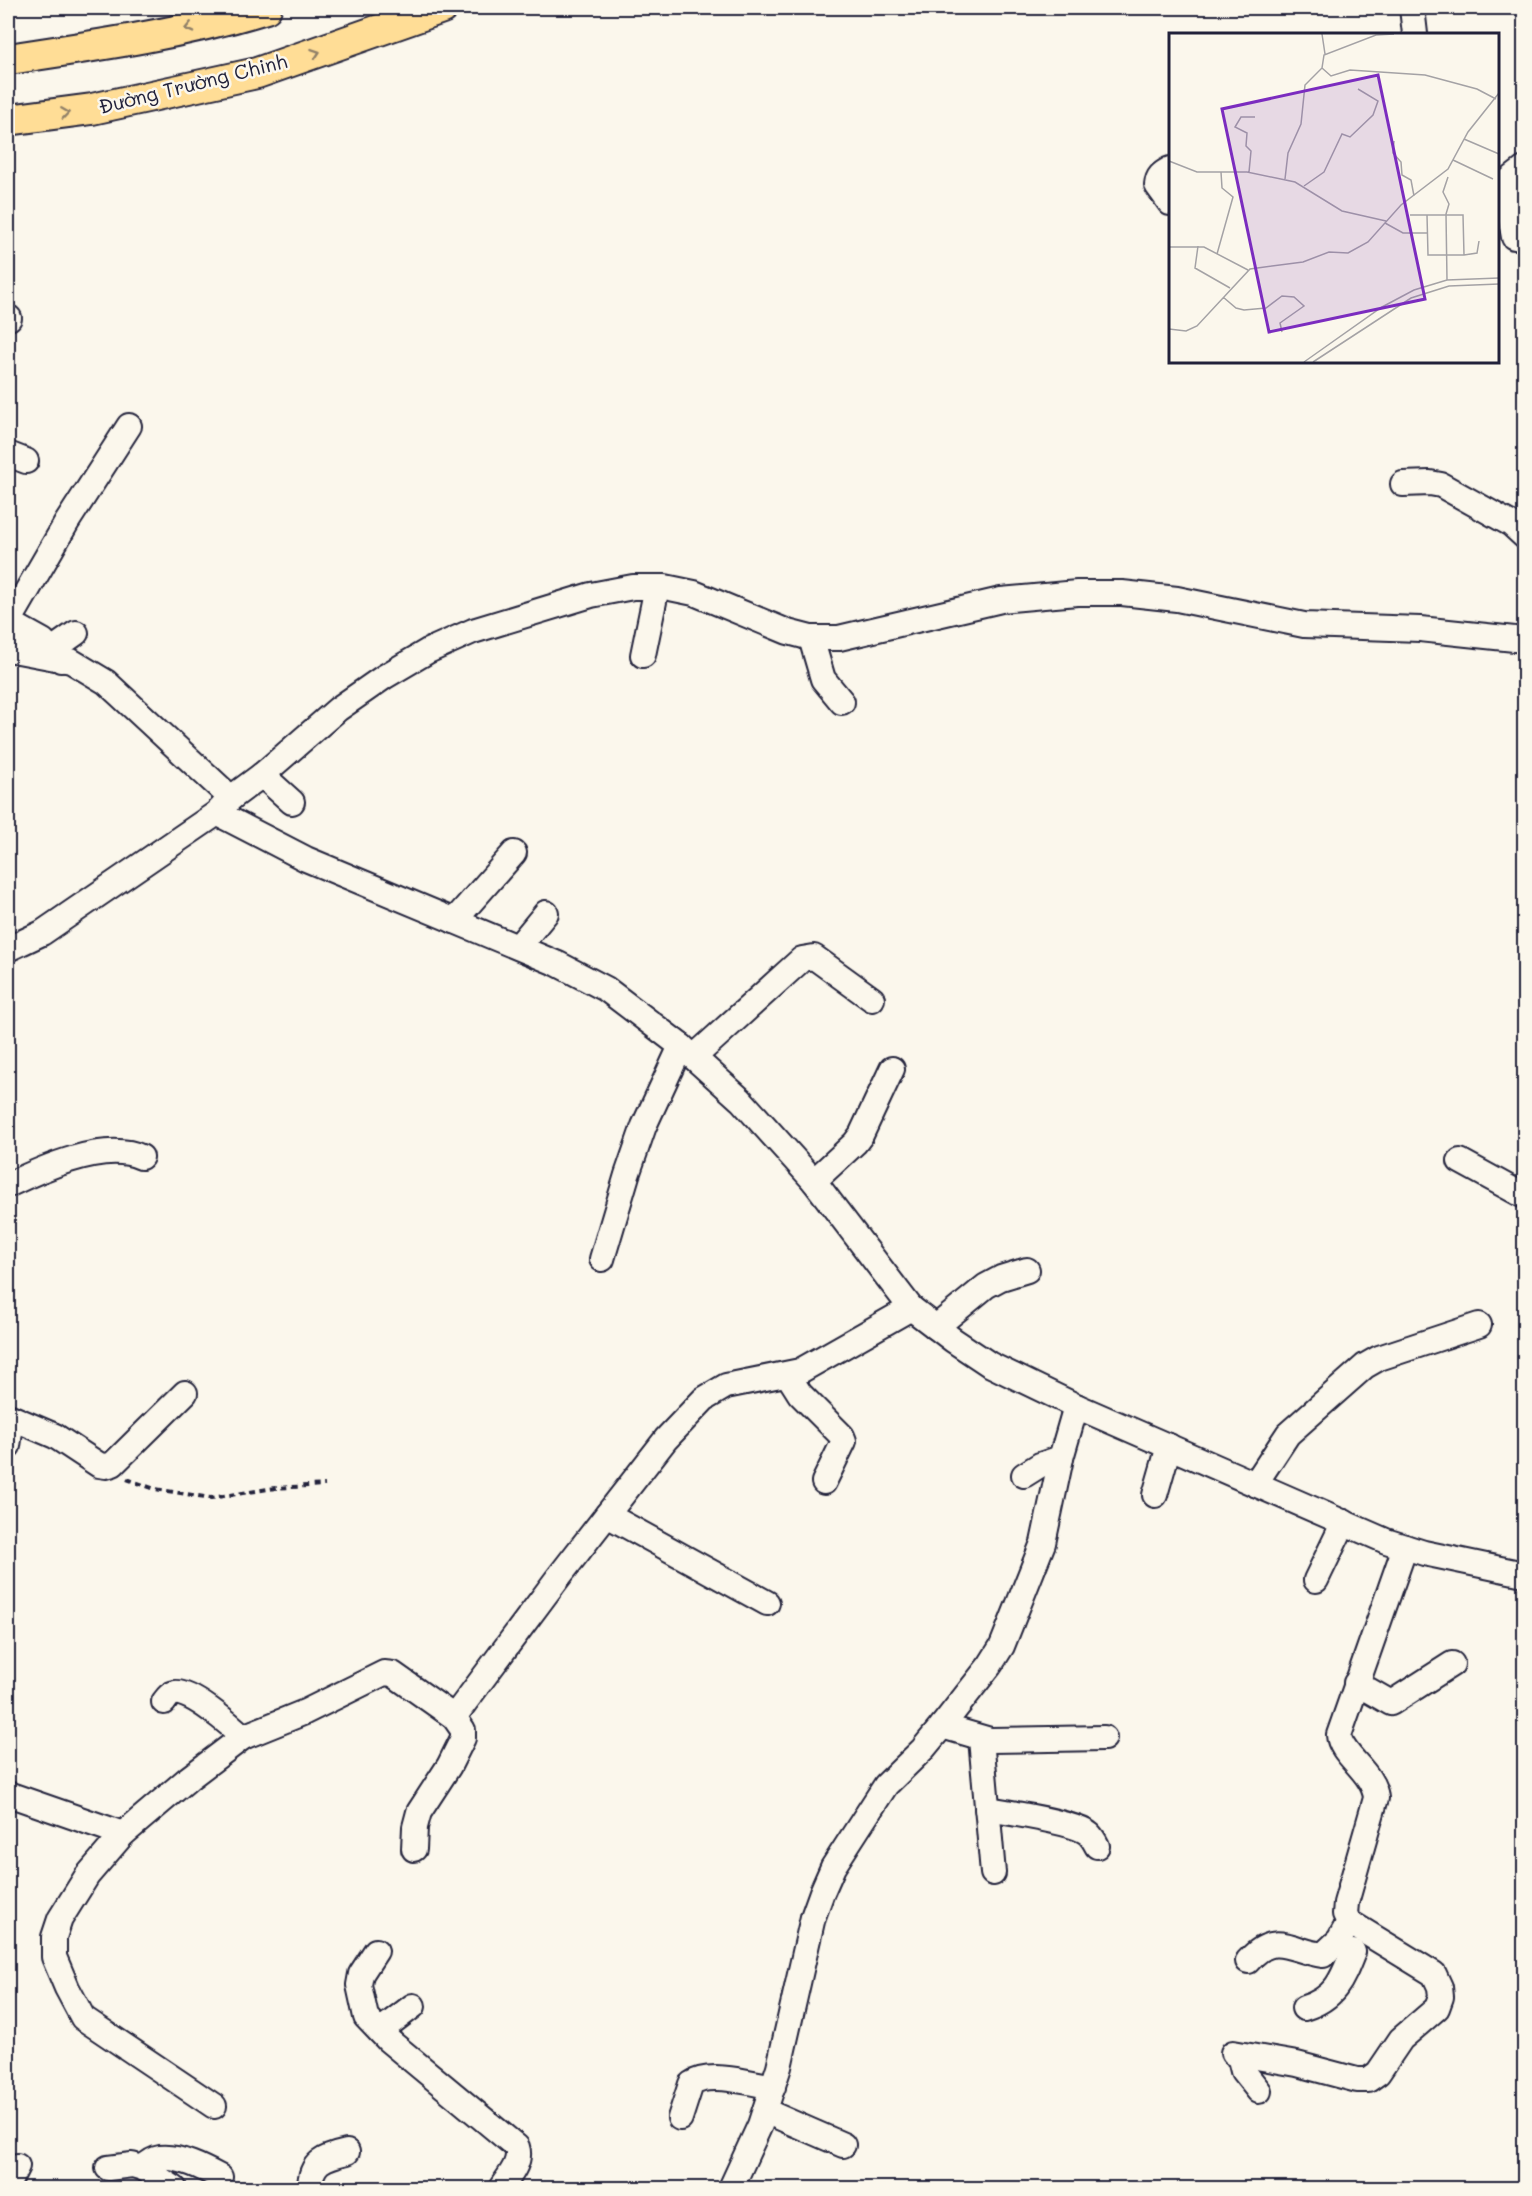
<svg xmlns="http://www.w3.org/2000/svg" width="1532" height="2196" font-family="Mali,sans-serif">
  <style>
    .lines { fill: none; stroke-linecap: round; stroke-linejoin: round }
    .minor-casing { stroke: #22223b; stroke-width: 28 }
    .major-casing { stroke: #22223b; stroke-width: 34 }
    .path { stroke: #22223b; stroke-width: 4; stroke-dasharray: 6 4.5; stroke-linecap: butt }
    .minor { stroke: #fbf7ec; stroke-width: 24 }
    .major { stroke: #ffdd96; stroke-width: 30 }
    .oneway { stroke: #908068 }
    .labels { text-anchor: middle; stroke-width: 5; stroke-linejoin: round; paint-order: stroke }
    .street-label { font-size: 20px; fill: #22223b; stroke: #fbf7ec }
    .inset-road { fill: none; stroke: #a4a2a5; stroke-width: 1.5 }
    .view { fill: #7b2cbf; fill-opacity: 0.15; stroke: #7b2cbf; stroke-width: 3 }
    .inset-edge { fill: none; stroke: #22223b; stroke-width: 3 }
  </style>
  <rect width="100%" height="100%" fill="#fbf7ec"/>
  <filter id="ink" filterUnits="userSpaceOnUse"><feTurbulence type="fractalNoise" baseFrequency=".0167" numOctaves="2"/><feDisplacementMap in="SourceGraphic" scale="12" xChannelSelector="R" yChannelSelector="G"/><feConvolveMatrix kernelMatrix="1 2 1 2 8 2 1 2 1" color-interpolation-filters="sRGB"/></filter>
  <g filter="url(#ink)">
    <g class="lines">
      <defs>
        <g id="minor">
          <path d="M1412,8l3,26"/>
          <path d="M1170,169c-7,4 -12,6 -13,16l13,18"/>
          <path d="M1514,237l-9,-50 2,-5 17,-13"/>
          <path d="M8,318h1"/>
          <path d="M8,454l18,7"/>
          <path d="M1403,484l27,-1 11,2 70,39 13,12"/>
          <path d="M811,638l12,41 19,23"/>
          <path d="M8,649l63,12 35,21 125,116"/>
          <path d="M52,650l24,-17"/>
          <path d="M643,655l14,-68"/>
          <path d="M61,660l-18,-19 -27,-15 -3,-6v-5l54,-93 62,-96"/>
          <path d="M262,775l30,27"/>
          <path d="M217,813l89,46 252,105 48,25 75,57 60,54 73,81 97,127 42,32 36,24 87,42 310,135 38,12 100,21"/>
          <path d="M454,921l60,-68"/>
          <path d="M518,947l28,-34"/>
          <path d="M8,949l34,-16 175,-120 14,-15 31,-23 76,-66 46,-32 44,-26 45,-20 118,-36 42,-8h32l29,6 94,39 23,6h28l162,-38 76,-7h45l55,6 127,26 116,4 104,11"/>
          <path d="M694,1057l108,-98 12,-2 58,42"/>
          <path d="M1460,1161l64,35"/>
          <path d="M814,1181l41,-38 6,-8 31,-66"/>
          <path d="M8,1185c33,-16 97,-45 133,-28"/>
          <path d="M602,1259l25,-84 17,-49 37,-80"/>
          <path d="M936,1327l50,-41 15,-8 26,-8"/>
          <path d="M788,1375l12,19 42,42 2,5 -20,41"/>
          <path d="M8,1416l47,20 44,29 7,1 7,-2 72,-71"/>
          <path d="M8,1421l2,11 -2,14"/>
          <path d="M1024,1475l16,-10 21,-7"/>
          <path d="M1255,1484l33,-50 77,-68 14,-8 100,-33"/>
          <path d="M1155,1495l14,-49"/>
          <path d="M607,1515l160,88"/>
          <path d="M1316,1580l28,-58"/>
          <path d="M1356,1683l35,20 61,-39"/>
          <path d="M164,1702c3,-4 5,-8 11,-9 15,-3 57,33 68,44"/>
          <path d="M454,1717l103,-138 109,-140 38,-40 22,-13 74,-15 111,-63"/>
          <path d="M942,1726l48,14 114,-2"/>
          <path d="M981,1739l12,134"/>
          <path d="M8,1794l115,40"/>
          <path d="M987,1809c19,3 90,14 102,25 3,3 6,8 8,12"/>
          <path d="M376,1951l-15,23 -2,11 7,32 22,23 129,107c5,15 -8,29 -16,41"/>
          <path d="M1248,1961c27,-31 42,-10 75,-6l16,-15 10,-18"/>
          <path d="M1304,2008c31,-9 38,-28 49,-56"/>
          <path d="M380,2031l33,-25"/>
          <path d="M1233,2053l64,11 60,16h11l10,-7 23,-34 36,-31 4,-11 -1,-10 -6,-13 -85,-52 -4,-8 1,-11 30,-105c-2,-26 -36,-43 -37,-63l66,-188"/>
          <path d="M1239,2055l4,16 16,20"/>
          <path d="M214,2106l-131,-88 -16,-30 -13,-31v-20l6,-18 27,-43 36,-42 66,-56 54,-41 62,-25 79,-39 9,1 61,43 9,13v8l-14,28 -30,46 -4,15 -1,22"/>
          <path d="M765,2111l78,34"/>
          <path d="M680,2118l11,-34c19,-13 60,-1 82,3"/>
          <path d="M108,2168l24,-3 11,3 31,20"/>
          <path d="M143,2168c5,-5 10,-9 17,-10 20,-2 43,10 60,19"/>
          <path d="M8,2184l9,-18"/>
          <path d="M310,2188c0,-26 14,-31 37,-36"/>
          <path d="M731,2188l29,-63 19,-58 34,-150 9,-25 11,-25 53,-82 37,-36 19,-23 48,-61 12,-19 41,-103 18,-85 15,-52"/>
        </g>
        <g id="major">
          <path d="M8,59c87,-13 173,-25 258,-51"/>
          <path d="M8,120l84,-11 165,-36 185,-65"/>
        </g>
      </defs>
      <use href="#minor" class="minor-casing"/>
      <use href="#major" class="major-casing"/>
      <path class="path" d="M127,1479l28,10 56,9 64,-10 50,-3"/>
      <use href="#minor" class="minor"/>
      <use href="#major" class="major"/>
    </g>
    <defs><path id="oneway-chevron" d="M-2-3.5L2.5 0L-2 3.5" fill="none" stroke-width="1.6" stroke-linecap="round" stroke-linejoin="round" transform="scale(1.5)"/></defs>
    <g class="oneway">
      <use href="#oneway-chevron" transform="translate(189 28) rotate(167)"/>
      <use href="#oneway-chevron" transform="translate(316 53) rotate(-19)"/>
      <use href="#oneway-chevron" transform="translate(65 113) rotate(-8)"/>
    </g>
  </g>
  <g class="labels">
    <g class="street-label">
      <text transform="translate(193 84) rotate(-14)" y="7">Đường Trường Chinh</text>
    </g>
  </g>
  <g transform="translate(1169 33)">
    <rect width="330" height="330" fill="#fbf7ec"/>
    <path class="inset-road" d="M153,1l3,20M153,35l9,8 19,-6 75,5 52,14 19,10M295,106l35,15M225,108l-1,12 8,9 1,13 9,5 3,16M284,127l40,19M0,128l28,11h50l48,10 47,29 44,10M80,139l2,-21 -5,-5 1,-13 -12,-6 6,-10h14M116,146l3,-26 13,-29 4,-39 17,-17 2,-13 52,-20 18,-1M135,153l20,-14 18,-38 8,3 23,-22 5,-14 -20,-12M241,182h53l1,40h-36l-1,-40M216,190l18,10h24M29,213l-3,22 35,20M0,214h35l44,23M48,221l16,-57 -11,-9 -1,-16M295,222l13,-2 2,-12M278,247l-1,-66 3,-10 -6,-12 5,-15M54,264l13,11 8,2 22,-2 16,-12 12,1 10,9 -24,17 2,9M0,296l17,2 11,-5 53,-57 53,-7 26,-10 19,1 20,-11 33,-37 47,-36 20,-37 31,-39M135,329l78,-55 32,-17 33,-10 52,-2M144,329l98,-64 38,-12 50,-2"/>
    <path class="view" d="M209,42l47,224 -156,33 -47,-223z"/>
    <rect width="330" height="330" class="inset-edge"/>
  </g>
  <rect width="1532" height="2196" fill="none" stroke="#fbf7ec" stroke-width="30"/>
  <rect x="15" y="15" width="1502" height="2166" fill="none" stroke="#22223b" stroke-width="2" filter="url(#ink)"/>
</svg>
